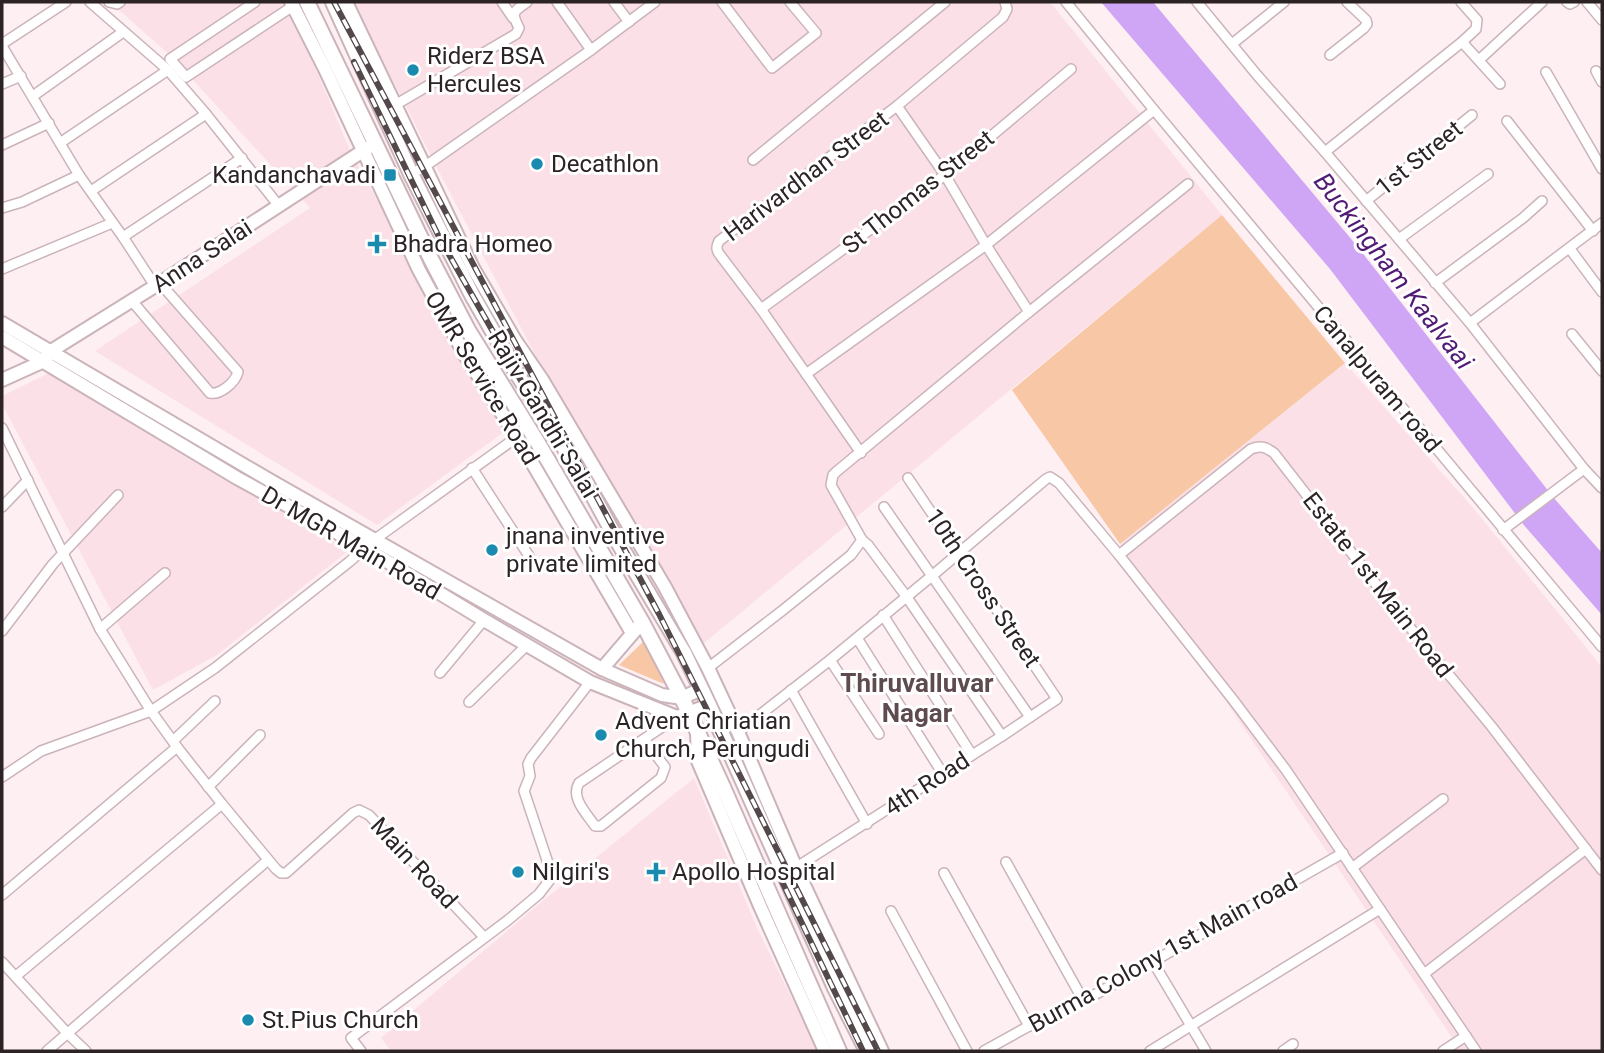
<svg xmlns="http://www.w3.org/2000/svg" width="1604" height="1053" font-family="Roboto,sans-serif">
  <style>
    .built { fill: #fbe1e7 }
    .green { fill: #f8c7a6 }
    .water { fill: #cfa6f5 }
    .lines { fill: none; stroke-linecap: round; stroke-linejoin: round }
    .street-casing { stroke: #cbb4b9; stroke-width: 12 }
    .secondary-casing { stroke: #cbb4b9; stroke-width: 16 }
    .primary-casing { stroke: #cbb4b9; stroke-width: 18 }
    .street { stroke: #fff; stroke-width: 9 }
    .secondary { stroke: #fff; stroke-width: 12 }
    .primary { stroke: #fff; stroke-width: 14 }
    .rail-casing { stroke: #53494b; stroke-width: 6 }
    .rail { stroke: #fff; stroke-width: 3.5; stroke-dasharray: 10; stroke-linecap: butt }
    .poi-dot { fill: #1a8aaf; stroke: #fff; stroke-width: 2.5 }
    .labels { text-anchor: middle; stroke-width: 6; stroke-linejoin: round; paint-order: stroke }
    .poi-label { font-size: 24px; fill: #2c2325; stroke: #fff; text-anchor: start }
    .street-label { font-size: 24px; fill: #2c2325; stroke: #fff }
    .water-label { font-size: 26px; font-style: italic; fill: #511a75; stroke: #fff }
    .neighbourhood-label { font-size: 26px; font-weight: bold; fill: #5e4b4f; stroke: #fff }
  </style>
  <rect width="100%" height="100%" fill="#feeff3"/>
  <g class="built">
    <path d="M110,2h178l63,151 154,278 -128,94 -282,-174 215,-143 -137,-150z"/>
    <path d="M353,2h697l172,213 -530,438 -255,-485z"/>
    <path d="M1345,363l129,146 128,158v384h-160l13,-9 -335,-498z"/>
    <path d="M53,371l295,180 -131,104 -64,35 -151,-286v-8z"/>
    <path d="M694,778l64,152 60,121h-427l-10,-13 158,-134z"/>
  </g>
  <g class="green">
    <path d="M1222,215l123,148 -225,181 -108,-154z"/>
    <path d="M645,640l19,44 -45,-19z"/>
  </g>
  <path class="water" d="M1101,2h52l204,244 196,251 49,56v62l-79,-91 -193,-255z"/>
  <g class="lines">
    <defs>
      <g id="street">
        <path d="M90,2l78,68 38,44 73,92"/>
        <path d="M109,2l8,2 3,-2"/>
        <path d="M255,2l-85,57 16,18 107,-71"/>
        <path d="M502,2l11,16"/>
        <path d="M557,2l34,48"/>
        <path d="M614,2l15,20"/>
        <path d="M722,2l50,66 44,-35 -26,-31"/>
        <path d="M1066,2l88,108 448,537"/>
        <path d="M1197,2l60,73 68,77 145,171 114,146 18,19"/>
        <path d="M1567,2l3,2 4,-2"/>
        <path d="M1587,2l15,18"/>
        <path d="M1462,42l38,42"/>
        <path d="M2,44l64,-42"/>
        <path d="M1232,44l52,-42"/>
        <path d="M2,46l77,129 44,62 32,49"/>
        <path d="M1330,55l34,-27 3,-4 -1,-4 -19,-18"/>
        <path d="M1479,60l63,-58"/>
        <path d="M1596,71l6,11"/>
        <path d="M1546,72l56,97"/>
        <path d="M2,84l19,-8"/>
        <path d="M33,96l90,-64"/>
        <path d="M390,108l126,-74 3,-6c-8,-16 -6,-16 8,-26"/>
        <path d="M1507,121l86,110"/>
        <path d="M60,143l108,-73"/>
        <path d="M2,145l47,-22"/>
        <path d="M1325,152l137,-110 14,-13 1,-9 -16,-18"/>
        <path d="M753,160l192,-158"/>
        <path d="M411,174l13,-7 167,-117 64,-48"/>
        <path d="M91,191l115,-77"/>
        <path d="M1366,201l106,-86"/>
        <path d="M2,208l20,-6 57,-27"/>
        <path d="M123,237l119,-79"/>
        <path d="M1399,239l89,-65"/>
        <path d="M1570,249l32,43"/>
        <path d="M2,269l110,-46"/>
        <path d="M1435,283l88,-65 19,-17"/>
        <path d="M132,301l78,92c10,2 25,-10 28,-21l-78,-89"/>
        <path d="M761,309l184,-134 126,-106"/>
        <path d="M1029,312l159,-128"/>
        <path d="M1470,323l132,-100"/>
        <path d="M1572,334l30,37"/>
        <path d="M806,374l180,-129 168,-135"/>
        <path d="M2,428l98,201 51,82 26,36 45,57 54,65 5,4h5l67,-60 6,-3 10,5 115,122"/>
        <path d="M861,453l-100,-144 -41,-54c-4,-5 -4,-8 -1,-14l178,-135 106,-89 4,-8 -2,-7"/>
        <path d="M472,468l57,88"/>
        <path d="M2,507l26,-27"/>
        <path d="M884,507l146,210"/>
        <path d="M1503,530l81,-61"/>
        <path d="M862,540l6,5 38,51 96,140"/>
        <path d="M1119,555l132,-106c9,-4 15,-2 23,4l129,166 89,108 110,143"/>
        <path d="M883,615l89,140"/>
        <path d="M100,629l65,-56"/>
        <path d="M2,631l51,-67 65,-69"/>
        <path d="M857,638l86,136"/>
        <path d="M830,660l49,74"/>
        <path d="M708,668l75,-58 68,-55 11,-15 -31,-55 2,-10 3,-3 193,-160 -43,-67 -41,-70 -48,-69"/>
        <path d="M440,673l44,-53"/>
        <path d="M791,690l76,134"/>
        <path d="M469,702l58,-57"/>
        <path d="M738,732l92,-72 103,-85 113,-96 4,-2 9,6 60,72 115,146 52,69 190,281"/>
        <path d="M644,739l21,28 -4,11 -60,48h-6c-8,-12 -25,-28 -16,-43l65,-44 33,-22"/>
        <path d="M173,741l42,-40"/>
        <path d="M2,777l39,-26 110,-40 64,-43 134,-106 25,-22 143,-103"/>
        <path d="M208,787l52,-52"/>
        <path d="M1006,862l77,138"/>
        <path d="M1352,868l91,-69"/>
        <path d="M792,870l210,-134 55,-37 -149,-221"/>
        <path d="M944,873l85,153"/>
        <path d="M2,895l175,-148"/>
        <path d="M891,911l76,140"/>
        <path d="M2,962l66,72 18,17"/>
        <path d="M1153,962l53,89"/>
        <path d="M1424,974l162,-125"/>
        <path d="M16,976l206,-172"/>
        <path d="M47,1051l221,-191"/>
        <path d="M361,1051l-10,-13 157,-118 31,-26 10,-13 2,-8 -3,-10 -24,-72 6,-15 -2,-12 3,-6 59,-76"/>
        <path d="M984,1051l45,-25 69,-33 245,-140"/>
        <path d="M1150,1051l230,-142"/>
        <path d="M1283,1051l10,-7"/>
        <path d="M1443,1051l23,-15"/>
      </g>
      <g id="secondary">
        <path d="M291,2l34,67 94,201 46,85 52,82 115,196"/>
        <path d="M346,2l127,266 42,72 28,41 122,206 43,81 30,64 58,136 86,183"/>
        <path d="M2,323l269,158 331,188 60,26 20,3 19,-9"/>
        <path d="M2,337l235,141 128,70 119,72 106,62 87,35 32,-12"/>
        <path d="M2,380l42,-19 7,-10 109,-68 209,-136"/>
        <path d="M602,669l36,-42"/>
        <path d="M697,732l1,29 62,145 65,145"/>
      </g>
      <g id="primary">
        <path d="M307,2l124,257 37,71 70,113 104,179 40,76 41,89 116,264"/>
        <path d="M333,2l78,172 61,121 44,77 67,105 35,65 66,111 25,52 126,283 32,63"/>
      </g>
    </defs>
    <use href="#street" class="street-casing"/>
    <use href="#secondary" class="secondary-casing"/>
    <use href="#primary" class="primary-casing"/>
    <use href="#street" class="street"/>
    <use href="#secondary" class="secondary"/>
    <use href="#primary" class="primary"/>
    <defs>
      <g id="rail">
        <path d="M334,2l325,612 219,437"/>
        <path d="M354,62l86,177 111,194"/>
        <path d="M777,871l86,180"/>
      </g>
    </defs>
    <use href="#rail" class="rail-casing"/>
    <use href="#rail" class="rail"/>
  </g>
  <g class="poi-dot">
    <circle cx="413" cy="70" r="7"/>
    <circle cx="537" cy="164" r="7"/>
    <rect x="383" y="168" width="14" height="14" rx="3.5"/>
    <path d="M373.5 233.5h7v7h7v7h-7v7h-7v-7h-7v-7h7z"/>
    <circle cx="492" cy="550" r="7"/>
    <circle cx="601" cy="735" r="7"/>
    <circle cx="518" cy="872" r="7"/>
    <path d="M652.5 861.5h7v7h7v7h-7v7h-7v-7h-7v-7h7z"/>
    <circle cx="248" cy="1020" r="7"/>
  </g>
  <g class="labels">
    <g class="poi-label">
      <text x="427" y="64">Riderz BSA<tspan x="427" dy="28">Hercules</tspan></text>
      <text x="551" y="172">Decathlon</text>
      <text x="376" y="183" text-anchor="end">Kandanchavadi</text>
      <text x="393" y="252">Bhadra Homeo</text>
      <text x="506" y="544">jnana inventive<tspan x="506" dy="28">private limited</tspan></text>
      <text x="615" y="729">Advent Chriatian<tspan x="615" dy="28">Church, Perungudi</tspan></text>
      <text x="532" y="880">Nilgiri's</text>
      <text x="672" y="880">Apollo Hospital</text>
      <text x="262" y="1028">St.Pius Church</text>
    </g>
    <g class="street-label">
      <text transform="translate(1419 158) rotate(-39)" y="8">1st Street</text>
      <text transform="translate(806 176) rotate(-37)" y="8">Harivardhan Street</text>
      <text transform="translate(918 192) rotate(-38)" y="8">St Thomas Street</text>
      <text transform="translate(202 256) rotate(-33)" y="8">Anna Salai</text>
      <text transform="translate(482 378) rotate(59)" y="8">OMR Service Road</text>
      <text transform="translate(1377 379) rotate(50)" y="8">Canalpuram road</text>
      <text transform="translate(543 414) rotate(59)" y="8">Rajiv Gandhi Salai</text>
      <text transform="translate(351 543) rotate(30)" y="8">Dr MGR Main Road</text>
      <text transform="translate(1378 585) rotate(52)" y="8">Estate 1st Main Road</text>
      <text transform="translate(983 588) rotate(56)" y="8">10th Cross Street</text>
      <text transform="translate(927 784) rotate(-33)" y="8">4th Road</text>
      <text transform="translate(414 863) rotate(47)" y="8">Main Road</text>
      <text transform="translate(1163 953) rotate(-29)" y="8">Burma Colony 1st Main road</text>
    </g>
    <g class="water-label">
      <text transform="translate(1394 271) rotate(52)" y="9">Buckingham Kaalvaai</text>
    </g>
    <g class="neighbourhood-label">
      <text x="917" y="692">Thiruvalluvar<tspan x="917" dy="30">Nagar</tspan></text>
    </g>
  </g>
  <rect width="1604" height="1053" fill="none" stroke="#2c2325" stroke-width="7"/>
</svg>
